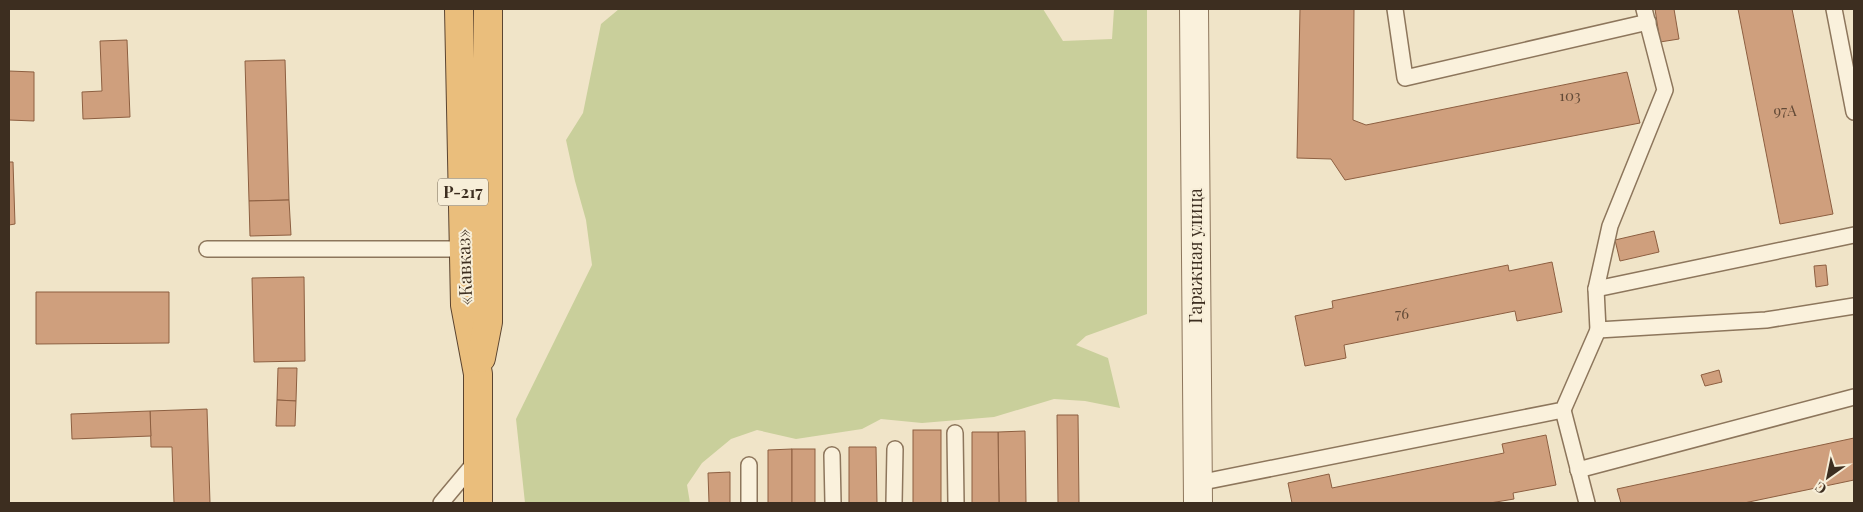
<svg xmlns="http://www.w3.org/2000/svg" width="1863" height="512" font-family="'Playfair Display',serif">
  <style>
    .green { fill: #c9cf9b }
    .building { fill: #cf9f7d; stroke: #8d5f41 }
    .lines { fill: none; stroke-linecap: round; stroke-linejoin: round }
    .service-casing { stroke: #8d765c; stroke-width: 18 }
    .minor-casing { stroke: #8d765c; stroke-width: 30 }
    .trunk-casing { stroke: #5b4430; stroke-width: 30 }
    .service { stroke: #faf1dc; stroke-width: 15 }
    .minor { stroke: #faf1dc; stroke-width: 28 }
    .trunk { stroke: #eabe7c; stroke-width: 28 }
    .labels { text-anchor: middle; stroke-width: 4; stroke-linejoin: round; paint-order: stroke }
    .number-label { font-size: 15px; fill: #624a37 }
    .shield { fill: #f7eed8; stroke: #756857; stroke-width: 1 }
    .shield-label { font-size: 16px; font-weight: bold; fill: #3d2e20 }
    .street-label { font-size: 18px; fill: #3d2e20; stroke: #f7eed8 }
  </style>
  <rect width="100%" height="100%" fill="#f0e4c8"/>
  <path class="green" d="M619,9h424l20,32 49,-2 2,-30h33v305l-61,22 -10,9 32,13 12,50 -35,-7 -31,-2 -60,18 -72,6 -41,-4 -19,10 -66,10 -39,-9 -26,9 -29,24 -15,22 3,18h-165l-9,-84 76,-154 -6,-45 -11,-39 -9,-41 17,-27 18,-89z"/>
  <g class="building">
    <path d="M1300,9h54l-1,111 13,5 261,-53 13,51 -295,57 -14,-21 -34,-1z"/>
    <path d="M1655,9h19l5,30 -19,3z"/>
    <path d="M1738,9h54l41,205 -53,10z"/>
    <path d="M127,40l3,77 -47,2 -1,-27 20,-1 -2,-50z"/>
    <path d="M285,60l4,140 -40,1 -4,-140z"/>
    <path d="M9,71l25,1v49l-25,-1z"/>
    <path d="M9,162h4l2,62 -6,1z"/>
    <path d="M289,200l2,35 -41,1 -1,-35z"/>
    <path d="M1654,231l5,21 -39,9 -5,-21z"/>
    <path d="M1552,262l10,50 -45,9 -2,-10 -171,34 2,13 -41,8 -10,-50 38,-8 -1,-7 176,-36 1,6z"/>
    <path d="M1826,265l2,20 -12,2 -2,-21z"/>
    <path d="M304,277l1,84 -51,1 -2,-84z"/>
    <path d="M36,292h133v51l-133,1z"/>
    <path d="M278,368h19l-1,33 -19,-1z"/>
    <path d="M1719,370l3,12 -17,4 -4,-11z"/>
    <path d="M277,400l19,1 -1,25h-19z"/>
    <path d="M207,409l3,94h-36l-2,-56h-21l-1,-36z"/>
    <path d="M150,411l1,25 -79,3 -1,-25z"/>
    <path d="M1057,415h21l1,88h-21z"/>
    <rect x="913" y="430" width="28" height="73"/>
    <path d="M1025,431l1,72h-27l-1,-71z"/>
    <path d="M972,432h26l1,71h-27z"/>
    <path d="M1546,435l10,50 -43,8 1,6 -24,4h-198l-4,-20 41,-9 3,14 172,-35 -2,-9z"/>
    <path d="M1854,438v42l-110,23h-123l-4,-14z"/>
    <path d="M849,447h27l1,56h-28z"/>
    <path d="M792,449v54h-24v-53z"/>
    <rect x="792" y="449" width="23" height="54"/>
    <path d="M730,472v31h-21l-1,-30z"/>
  </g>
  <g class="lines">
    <defs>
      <g id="service">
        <path d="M1395,9l10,69 243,-56"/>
        <path d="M1834,9l20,103"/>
        <path d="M1854,235l-258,54 2,41 168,-10 88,-14"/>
        <path d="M207,249h257"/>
        <path d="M1596,289l14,-63 55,-136 -21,-81"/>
        <path d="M1563,410l24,93"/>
        <path d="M955,433l1,70"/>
        <path d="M832,455l1,48"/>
        <path d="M749,465v38"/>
        <path d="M1578,470l276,-73"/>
        <path d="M1198,483l365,-73 35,-80"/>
        <path d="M441,503l36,-43"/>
        <path d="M894,503l1,-54"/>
      </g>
      <path id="minor" d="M1194,9l4,494"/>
      <g id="trunk">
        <path d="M459,9l6,296 13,69v129"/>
        <path d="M481,358l7,-36v-313"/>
      </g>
    </defs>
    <use href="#service" class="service-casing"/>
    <use href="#minor" class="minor-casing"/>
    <use href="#trunk" class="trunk-casing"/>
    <use href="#service" class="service"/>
    <use href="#minor" class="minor"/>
    <use href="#trunk" class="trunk"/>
  </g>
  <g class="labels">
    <g class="number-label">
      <text x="1570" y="101">103</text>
      <text x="1785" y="116">97А</text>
      <text x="1402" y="319">76</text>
    </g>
    <rect class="shield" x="438" y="178.5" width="50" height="27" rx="4"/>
    <g class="shield-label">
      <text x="463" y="198">Р-217</text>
    </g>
    <g class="street-label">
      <text transform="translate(1196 256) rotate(-90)" y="6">Гаражная улица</text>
      <text transform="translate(465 267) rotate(-92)" y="6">«Кавказ»</text>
    </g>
  </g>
  <rect width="1863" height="512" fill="none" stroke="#3d2e20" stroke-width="20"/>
  <g transform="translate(1828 477) rotate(213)" stroke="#f7eed8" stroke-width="4" paint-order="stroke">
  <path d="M0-4L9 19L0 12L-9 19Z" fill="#3d2e20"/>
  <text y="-8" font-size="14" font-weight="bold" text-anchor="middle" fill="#3d2e20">С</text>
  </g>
</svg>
